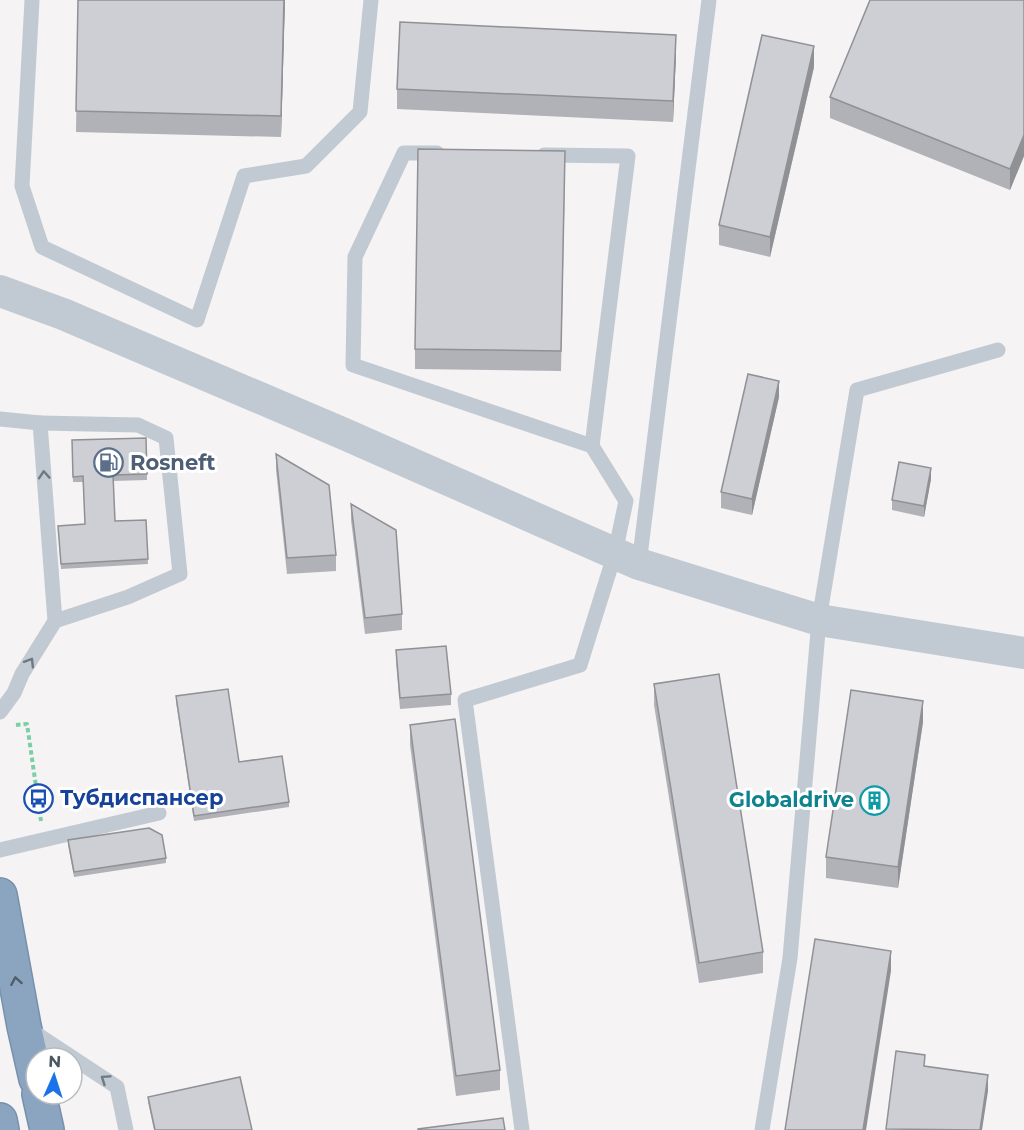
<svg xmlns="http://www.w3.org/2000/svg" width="1024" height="1130" font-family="Montserrat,sans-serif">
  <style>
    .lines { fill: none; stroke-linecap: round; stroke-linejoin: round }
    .highway-casing { stroke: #7690ad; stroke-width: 36 }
    .path { stroke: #7ad0a6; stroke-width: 4; stroke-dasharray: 4.5 3; stroke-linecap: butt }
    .lane { stroke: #c1cad2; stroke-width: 15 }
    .street { stroke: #c1cad2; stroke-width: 32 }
    .highway { stroke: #8ba5c1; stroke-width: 33 }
    .wall { fill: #b0b2b7 }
    .shaded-wall { fill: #909195 }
    .building { fill: #cdcfd5; stroke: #909195; stroke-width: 1.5 }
    .oneway { stroke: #6e7983 }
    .oneway2 { stroke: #505e6b }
    .labels { text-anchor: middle; stroke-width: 6; stroke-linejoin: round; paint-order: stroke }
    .service-label { font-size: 21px; font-weight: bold; fill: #4e5e75; stroke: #fff; text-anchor: start }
    .transit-label { font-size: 21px; font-weight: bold; fill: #164399; stroke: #fff; text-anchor: start }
    .culture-label { font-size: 21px; font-weight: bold; fill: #0d838f; stroke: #fff; text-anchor: end }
  </style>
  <rect width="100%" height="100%" fill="#f5f3f3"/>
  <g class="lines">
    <defs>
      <g id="highway">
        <path d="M0,895l24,131 12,53"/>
        <path d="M39,1094l8,36"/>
        <path d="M0,1120l2,10"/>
      </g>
    </defs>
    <use href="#highway" class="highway-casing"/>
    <path class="path" d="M16,725l11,-1 14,97"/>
    <g class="lane">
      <path d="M32,0l-10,186 20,61 155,73 47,-144 62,-10 54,-54 11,-112"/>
      <path d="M437,153h-33l-49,104 -2,108 239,81"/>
      <path d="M0,419l40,4 15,198 -33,53 -8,19 -14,19"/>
      <path d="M40,423l98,2 28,13 14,136 -52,23 -73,24"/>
      <path d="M639,564l70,-564"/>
      <path d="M0,850l159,-37"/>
      <path d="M29,1029l88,58 9,43"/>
      <path d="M522,1130l-57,-430 115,-35 35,-112 11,-52 -34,-55 36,-290 -84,-1"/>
      <path d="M762,1130l28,-172 29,-338 38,-230 141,-40"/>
    </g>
    <path class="street" d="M0,291l63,23 279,119 297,131 180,56 205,33"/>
    <use href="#highway" class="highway"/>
  </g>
  <g class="wall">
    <path d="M78,0h207l-4,137 -205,-5z"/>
    <path d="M1024,0v156l-14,34 -180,-72v-21z"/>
    <path d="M676,55l-3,67 -276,-13v-20z"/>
    <path d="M814,67l-44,190 -51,-12v-20z"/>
    <path d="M565,172l-4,199 -146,-2v-20z"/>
    <path d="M779,397l-27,118 -31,-7v-16z"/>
    <path d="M146,438l1,42 -34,1 2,40 31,-1 2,44 -87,5 -3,-43 27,-2 -2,-42h-10l-1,-42z"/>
    <path d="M276,454l60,101v16l-49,3 -11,-104z"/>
    <path d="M931,479l-7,38 -32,-7v-10z"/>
    <path d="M351,504l51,110v16l-37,4 -14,-114z"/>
    <path d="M396,650l55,44v11l-51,4 -4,-48z"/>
    <path d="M654,684l109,268v21l-64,10 -45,-278z"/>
    <path d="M176,696l63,66 50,40v5l-95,14 -18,-119z"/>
    <path d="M923,722l-25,166 -72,-10v-21z"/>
    <path d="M410,725l90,345v20l-44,6 -46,-351z"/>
    <path d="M68,840l98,18v5l-92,14 -6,-32z"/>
    <path d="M148,1097l104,33h-98l-6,-28z"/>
  </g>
  <g class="shaded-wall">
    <path d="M284,0h1l-4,137v-21z"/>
    <path d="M676,35v20l-3,67v-21z"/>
    <path d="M814,46v21l-44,190v-20z"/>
    <path d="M1024,135v21l-14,34v-21z"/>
    <path d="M779,381v16l-27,118v-16z"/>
    <path d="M931,468v11l-7,38v-11z"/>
    <path d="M923,701v21l-25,166v-21z"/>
    <path d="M891,951v20l-25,159h-3z"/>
    <path d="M988,1075v16l-6,39h-2z"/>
  </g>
  <g class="building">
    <path d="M78,0h206l-3,116 -205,-5z"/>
    <path d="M870,0h154v135l-14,34 -180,-72z"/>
    <path d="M400,22l276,13 -3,66 -276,-12z"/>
    <path d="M762,35l52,11 -44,191 -51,-12z"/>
    <path d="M418,149l147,2 -4,200 -146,-2z"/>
    <path d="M748,374l31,7 -27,118 -31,-7z"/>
    <path d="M146,438l1,36 -34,1 2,46 31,-1 2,39 -87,5 -3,-38 27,-2 -2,-48 -10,1 -1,-37z"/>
    <path d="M276,454l53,31 7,70 -49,3z"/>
    <path d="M899,462l32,6 -7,38 -32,-6z"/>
    <path d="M351,504l45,26 6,84 -37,4z"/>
    <path d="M446,646l5,48 -51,4 -4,-48z"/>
    <path d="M719,674l44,278 -64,11 -45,-279z"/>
    <path d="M228,689l11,73 43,-6 7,46 -95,14 -18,-120z"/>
    <path d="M851,690l72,11 -25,166 -72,-10z"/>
    <path d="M455,719l45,351 -44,6 -46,-351z"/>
    <path d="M149,828l13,7 4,23 -92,14 -6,-32z"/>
    <path d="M815,939l76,12 -28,179h-78z"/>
    <path d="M896,1051l29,4 -1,11 64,9 -8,55 -94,-1z"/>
    <path d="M240,1077l12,53h-97l-7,-33z"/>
    <path d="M503,1118l2,12h-87v-1z"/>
  </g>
  <defs><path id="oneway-chevron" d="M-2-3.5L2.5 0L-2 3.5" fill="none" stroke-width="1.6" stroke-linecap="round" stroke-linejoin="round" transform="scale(1.5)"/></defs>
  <g class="oneway">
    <use href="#oneway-chevron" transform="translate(44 475) rotate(-94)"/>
    <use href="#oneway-chevron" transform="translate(30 662) rotate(-58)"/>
    <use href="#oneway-chevron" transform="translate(105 1079) rotate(-146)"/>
  </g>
  <use class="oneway2" href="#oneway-chevron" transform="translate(16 981) rotate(-100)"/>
  <defs>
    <symbol id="fuel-ring" viewBox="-11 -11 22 22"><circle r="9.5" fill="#fff" stroke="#5c6f8a" stroke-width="1.5"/><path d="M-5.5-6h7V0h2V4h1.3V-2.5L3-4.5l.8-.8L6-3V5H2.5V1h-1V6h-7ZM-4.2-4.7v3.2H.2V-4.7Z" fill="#5c6f8a"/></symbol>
    <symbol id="bus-ring" viewBox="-11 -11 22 22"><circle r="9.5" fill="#fff" stroke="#1a4fb4" stroke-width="1.5"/><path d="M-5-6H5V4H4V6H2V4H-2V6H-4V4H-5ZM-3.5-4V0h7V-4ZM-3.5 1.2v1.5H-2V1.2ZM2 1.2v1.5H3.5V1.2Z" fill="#1a4fb4"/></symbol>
    <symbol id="building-ring" viewBox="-11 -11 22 22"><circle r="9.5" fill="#fff" stroke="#0f9aa8" stroke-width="1.5"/><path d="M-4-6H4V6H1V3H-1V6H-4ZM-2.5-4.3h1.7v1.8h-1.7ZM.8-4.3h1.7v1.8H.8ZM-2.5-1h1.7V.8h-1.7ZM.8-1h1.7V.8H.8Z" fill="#0f9aa8"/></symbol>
  </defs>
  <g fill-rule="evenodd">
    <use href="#fuel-ring" x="92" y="446" width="33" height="33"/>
    <use href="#bus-ring" x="22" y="782" width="33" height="33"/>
    <use href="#building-ring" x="858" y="784" width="33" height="33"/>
  </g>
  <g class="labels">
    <g class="service-label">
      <text x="130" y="470">Rosneft</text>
    </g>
    <g class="transit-label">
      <text x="60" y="805">Тубдиспансер</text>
    </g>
    <g class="culture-label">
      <text x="854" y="807">Globaldrive</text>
    </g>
  </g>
  <g transform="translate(54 1076) rotate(3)"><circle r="28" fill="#ffffff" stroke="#b7bbc0" stroke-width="1.5"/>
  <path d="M0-4.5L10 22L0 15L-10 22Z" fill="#1a73e8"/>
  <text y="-9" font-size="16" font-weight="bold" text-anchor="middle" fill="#4a5661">N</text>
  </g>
</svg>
